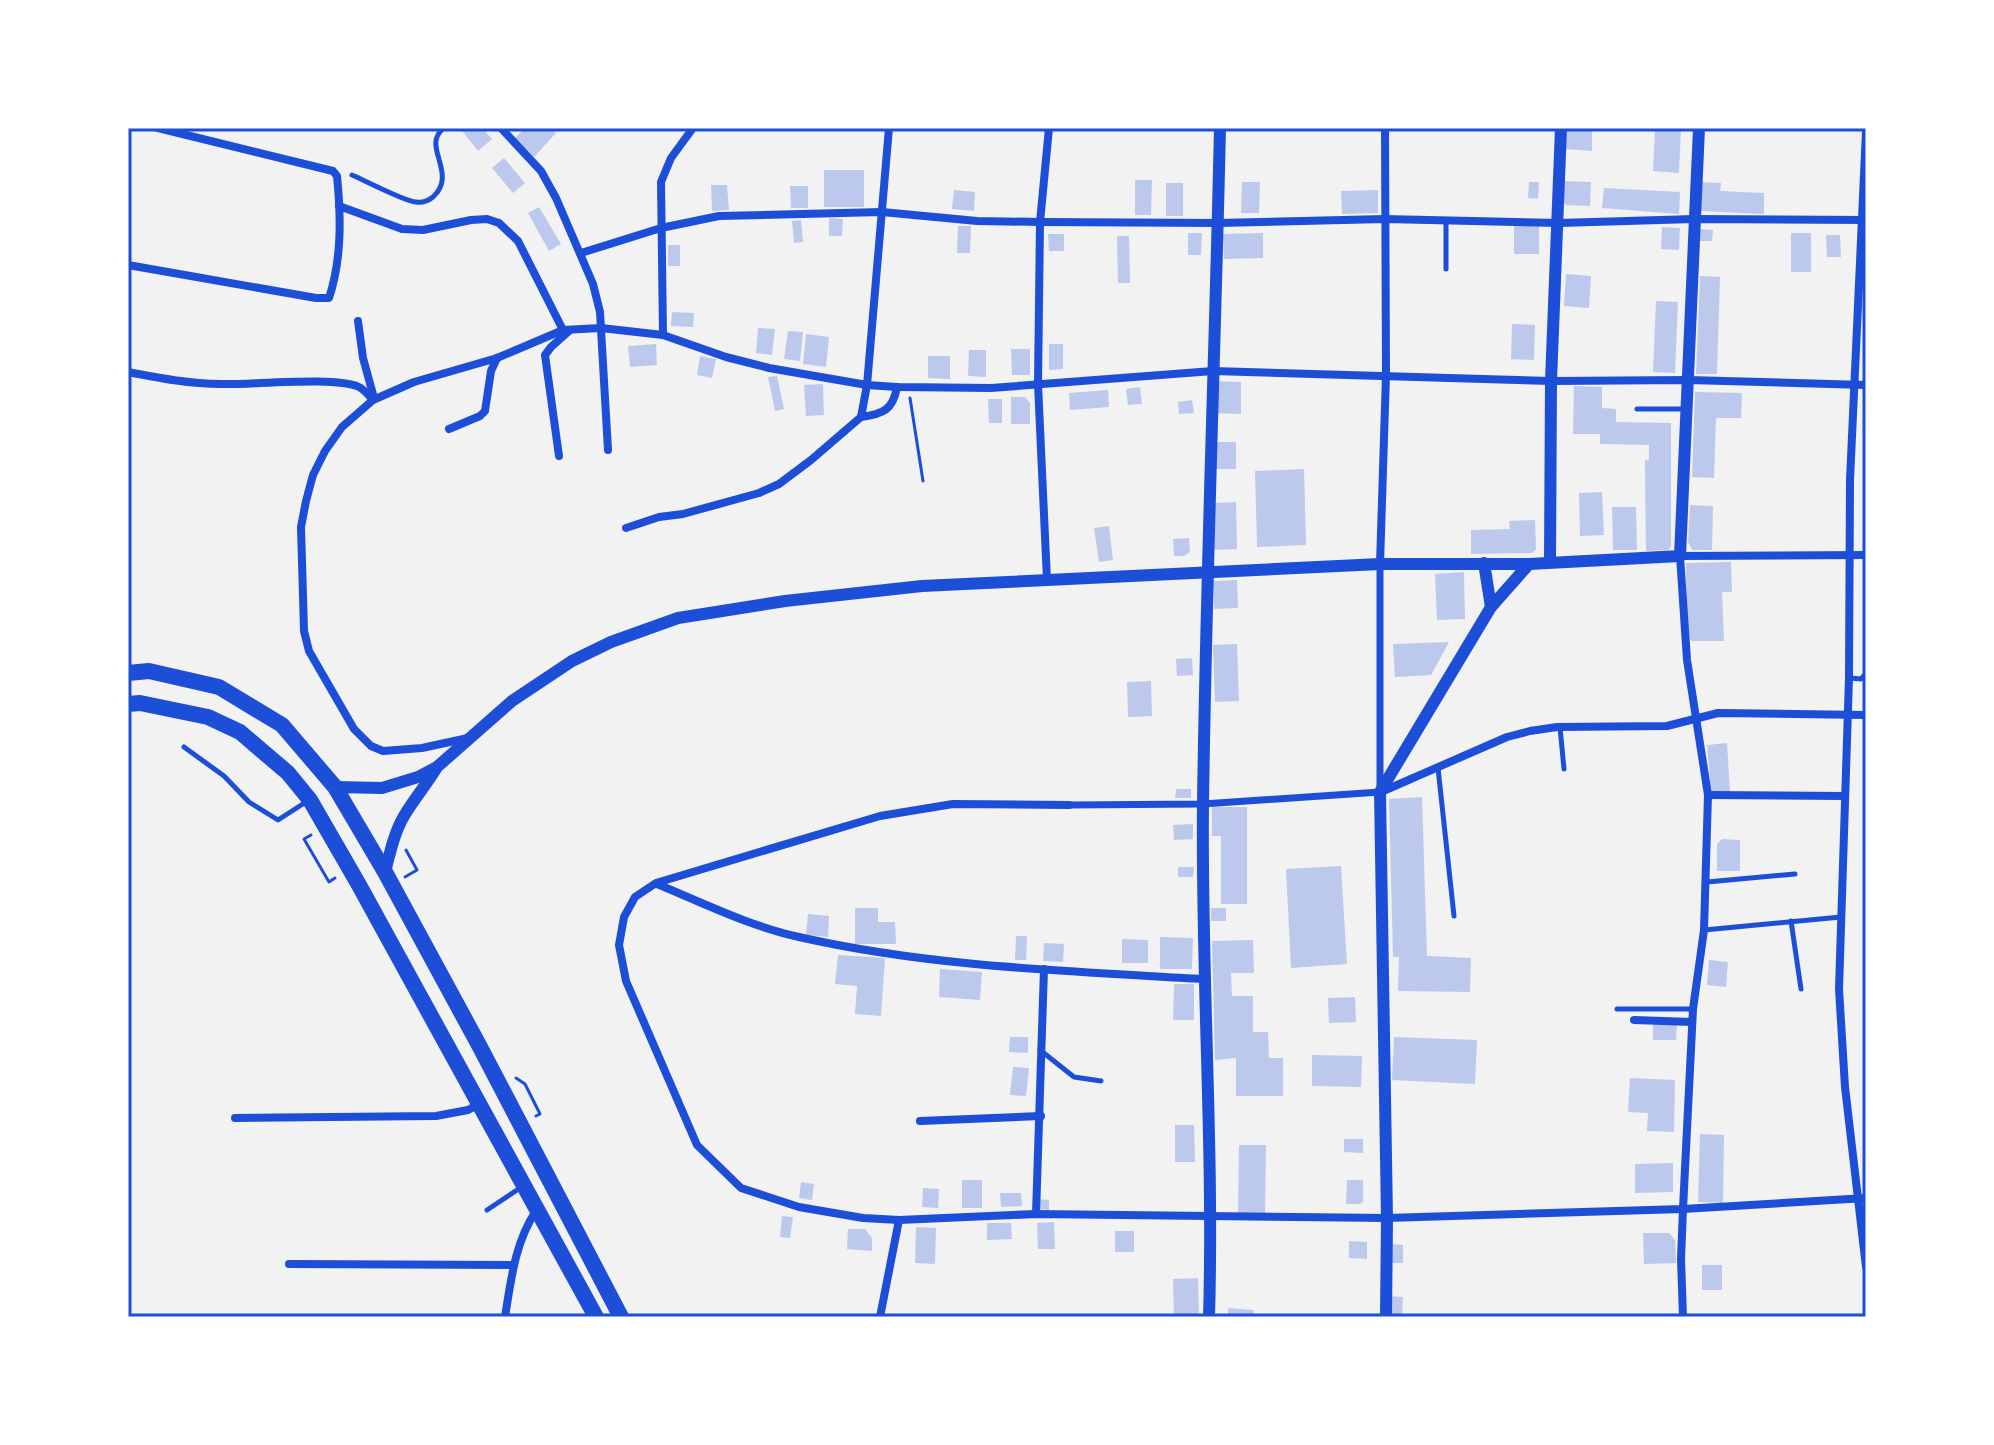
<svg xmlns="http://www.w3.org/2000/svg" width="1994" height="1445" font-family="'Work Sans',sans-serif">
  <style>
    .building { fill: #bdc9ec }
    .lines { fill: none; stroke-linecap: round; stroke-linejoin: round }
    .path { stroke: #1d4ed8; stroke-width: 3 }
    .service { stroke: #1d4ed8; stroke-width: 5 }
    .pedestrian { stroke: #1d4ed8; stroke-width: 7 }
    .minor { stroke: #1d4ed8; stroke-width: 8 }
    .tertiary { stroke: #1d4ed8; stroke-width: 12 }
    .trunk { stroke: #1d4ed8; stroke-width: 16 }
    .neatline { fill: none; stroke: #1d4ed8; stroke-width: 3 }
  </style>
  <rect width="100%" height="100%" fill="#f2f2f2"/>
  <g class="building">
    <path d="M460,128h22l10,11 -14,12z"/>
    <path d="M525,128h26l5,5 -22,24 -19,-19z"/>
    <path d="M1567,128h25v23l-27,-2z"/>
    <path d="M1655,128h26l-2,45 -26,-2z"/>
    <path d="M504,158l21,25 -12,10 -21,-25z"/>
    <rect x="824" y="170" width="40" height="37"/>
    <path d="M1135,180h17l-1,35h-16z"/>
    <path d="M1561,181l30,1 -1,24 -24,-1 -6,-9z"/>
    <path d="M1242,182h18l-1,31h-18z"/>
    <path d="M1529,182h10l-1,17 -10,-1z"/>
    <path d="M1701,182l20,1 -1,8 44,2v21l-64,-3z"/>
    <rect x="1166" y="183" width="17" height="33"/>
    <path d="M711,185h16l2,25 -17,1z"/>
    <path d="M790,186h18v22h-17z"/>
    <path d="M1604,188l76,4 -1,22 -77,-6z"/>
    <path d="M954,190l21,2 -1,19 -22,-2z"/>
    <path d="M1378,190v23l-36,1 -1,-23z"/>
    <path d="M539,207l22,37 -12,7 -21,-38z"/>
    <path d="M829,218l14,1 -1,17h-13z"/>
    <path d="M801,220l2,22 -9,1 -2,-22z"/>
    <rect x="1514" y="224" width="25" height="30"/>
    <path d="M958,226h13l-1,27h-13z"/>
    <path d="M1662,227l18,1 -1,22 -18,-1z"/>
    <path d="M1700,229l13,1 -1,11h-12z"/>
    <path d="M1188,233h14l-1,22h-13z"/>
    <path d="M1263,233v25l-39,1 -1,-25z"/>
    <rect x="1791" y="233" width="20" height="39"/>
    <path d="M1048,234h16v17h-15z"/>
    <path d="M1826,235h14l1,22h-14z"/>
    <path d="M1117,236h12l1,47h-12z"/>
    <rect x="668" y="245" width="12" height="21"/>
    <path d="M1566,274l25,2 -2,32 -25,-2z"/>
    <path d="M1700,276l20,1 -3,97h-21z"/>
    <path d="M1656,301l22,1 -3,71 -22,-1z"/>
    <path d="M672,312l22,1 -1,14 -22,-1z"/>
    <path d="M1512,324l23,1 -1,35 -23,-1z"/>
    <path d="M758,328l17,1 -3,26 -16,-2z"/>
    <path d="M788,331l15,1 -3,29 -16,-2z"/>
    <path d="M806,334l23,3 -3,30 -23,-3z"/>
    <path d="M656,344l1,21 -27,2 -2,-21z"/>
    <path d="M1049,344h14v25l-14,1z"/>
    <path d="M1011,349h19v26h-18z"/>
    <path d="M969,350h17v27l-18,-1z"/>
    <path d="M700,356l16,3 -4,19 -15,-3z"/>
    <path d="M928,356h22v23l-22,-1z"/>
    <path d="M777,376l7,33 -9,2 -7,-34z"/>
    <path d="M1214,381l27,1v32l-27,-1z"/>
    <path d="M823,384l1,31 -18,1 -2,-31z"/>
    <path d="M1574,386l28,1v21l14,1v13l55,1v123l-3,4 -22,1 -1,-77v-14h4v-15l-49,-1v-10h-27z"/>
    <path d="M1140,387l2,17 -14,1 -2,-16z"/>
    <path d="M1108,390l1,17 -39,3 -1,-17z"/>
    <path d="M1695,392l47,1 -1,25h-25l-2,60 -22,-1z"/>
    <path d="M1011,397h14l5,6v21h-19z"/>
    <path d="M988,399h14v24h-13z"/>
    <path d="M1192,400l2,13 -15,1 -1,-12z"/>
    <rect x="1212" y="442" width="24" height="27"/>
    <path d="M1304,469l2,76 -49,2 -2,-76z"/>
    <path d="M1602,492l2,43 -24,1 -1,-43z"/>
    <path d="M1236,502l1,47 -23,1 -1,-47z"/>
    <path d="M1690,505l23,1 -1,44h-20l-4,-8z"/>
    <path d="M1612,507h24l1,43h-24z"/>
    <path d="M1535,520l1,29 -4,4 -61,1v-24l39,-1 -1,-8z"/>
    <path d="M1109,526l4,34 -14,2 -5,-34z"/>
    <path d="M1189,538l1,14 -6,4h-10l-1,-17z"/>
    <path d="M1731,562l1,30h-10l2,49h-32l-5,-5 -1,-73z"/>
    <path d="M1464,572l1,47 -28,1 -2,-46z"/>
    <path d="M1237,580l1,28 -24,1 -1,-28z"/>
    <path d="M1449,642l-18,33 -36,2 -2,-33z"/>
    <path d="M1237,644l2,57 -24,1 -2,-57z"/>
    <path d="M1192,658l1,17 -16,1 -1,-17z"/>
    <path d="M1151,681l1,35 -24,1 -1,-35z"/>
    <path d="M1727,743l3,49 -19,1 -4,-48z"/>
    <path d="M1176,789h15v9h-16z"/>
    <path d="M1422,797l5,159 44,2 -1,34 -72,-1 1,-34h-6l-4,-158z"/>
    <path d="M1212,807h35v97h-26v-68h-9z"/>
    <path d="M1193,824v15l-19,1 -1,-15z"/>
    <path d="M1722,839l18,1v31h-23v-27z"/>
    <path d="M1341,866l6,98 -56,4 -5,-99z"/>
    <path d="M1178,867h16l-1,10h-15z"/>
    <path d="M855,908h23v14h17l1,22h-41z"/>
    <rect x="1211" y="908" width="15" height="13"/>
    <path d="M808,914l21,2 -1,21 -22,-2z"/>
    <path d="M1016,936h11l-1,24h-11z"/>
    <path d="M1160,937l33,1 -1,31h-32z"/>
    <path d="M1122,939l26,1v23h-26z"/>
    <path d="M1253,940l1,33h-23l1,23h21v36h15l1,26h14v38h-47v-38l-21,2 -3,-119z"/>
    <path d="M1044,943l20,1 -1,18 -20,-1z"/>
    <path d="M838,955l47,3 -4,58 -26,-2 2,-28 -22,-2z"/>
    <path d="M1709,960l19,2 -2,25 -19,-2z"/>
    <path d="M940,969l42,3 -2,28 -41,-3z"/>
    <path d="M1174,984h20v36h-21z"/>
    <path d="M1355,997l1,25 -27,1 -1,-25z"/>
    <path d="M1653,1022h24l-1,18h-23z"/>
    <path d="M1010,1037h18v16l-19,-1z"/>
    <path d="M1394,1037l83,3 -2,44 -83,-4z"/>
    <path d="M1312,1055l50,1 -1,31 -49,-1z"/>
    <path d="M1013,1067l16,1 -3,28 -16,-1z"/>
    <path d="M1630,1078l45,2 -1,52 -27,-1 1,-18 -20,-1z"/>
    <path d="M1175,1125h19l1,37h-20z"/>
    <path d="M1700,1134l24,1 -1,68 -25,-1z"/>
    <path d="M1344,1139h19v14l-19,-1z"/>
    <path d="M1239,1145h27l-1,70h-27z"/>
    <path d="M1673,1163v29l-38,1v-29z"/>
    <rect x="962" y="1180" width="20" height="28"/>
    <path d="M1347,1180h16v22l-3,2h-14z"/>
    <path d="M801,1182l13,2 -2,16 -13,-2z"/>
    <path d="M923,1188l16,1 -1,19 -16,-1z"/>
    <path d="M1000,1193h21l1,13 -21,1z"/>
    <path d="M1037,1199l12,1v10l-11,-1z"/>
    <path d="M782,1216l11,1 -3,21 -10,-1z"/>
    <path d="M1054,1222l1,27h-17l-1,-26z"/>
    <path d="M987,1223h24l1,16 -25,1z"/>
    <path d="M916,1227l20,1 -1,36 -20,-1z"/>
    <path d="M848,1229h17l7,9v13l-25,-2z"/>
    <rect x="1115" y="1231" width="19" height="21"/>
    <path d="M1643,1233h26l6,7 1,23 -32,1z"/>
    <path d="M1349,1241l18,1v17l-18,-1z"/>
    <path d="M1390,1244l13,1v18h-13z"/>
    <rect x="1702" y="1265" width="20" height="25"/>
    <path d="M1198,1278l1,39h-25l-1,-38z"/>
    <path d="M1389,1296l14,1 -1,20h-14z"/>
    <path d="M1228,1308l26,2 -1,7h-25z"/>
  </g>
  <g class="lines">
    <g class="path">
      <path d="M910,398l13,83"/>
      <path d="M311,835l-7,4 25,43 6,-4"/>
      <path d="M405,877l12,-7 -11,-20"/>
      <path d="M516,1078l9,6 15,30 -4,2"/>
    </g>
    <g class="service">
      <path d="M352,175c12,5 54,27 64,27 7,1 12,-1 17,-5 26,-24 -13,-51 11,-69"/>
      <path d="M1446,221v48"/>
      <path d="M1637,409h48"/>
      <path d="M1850,678l11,1 5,-6"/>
      <path d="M1560,727l4,42"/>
      <path d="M184,747l40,29 25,26 29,18 31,-20"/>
      <path d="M1438,768l16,148"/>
      <path d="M1707,882l88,-8"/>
      <path d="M1791,921l10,68"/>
      <path d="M1704,930l137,-13"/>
      <path d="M1617,1009h76"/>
      <path d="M1040,1050l34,27 27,4"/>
      <path d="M487,1210l33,-22"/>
    </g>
    <path class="pedestrian" d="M1069,805l134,-1 177,-12v-228"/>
    <g class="minor">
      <path d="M501,128l40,43 15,27 37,86 7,28 8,138"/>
      <path d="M1866,131l-16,349 -1,198 -10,311 6,98 21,180"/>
      <path d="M339,206l63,23 21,1 48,-10 16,-1 12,4 19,18 45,89"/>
      <path d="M581,253l80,-25 58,-12 163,-4 95,9 63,1 178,1 167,-4 174,4 135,-4 172,1"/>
      <path d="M128,265l188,33h13c13,-39 12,-82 8,-122l-4,-5 -175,-43"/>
      <path d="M358,321l5,37 11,40"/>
      <path d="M663,335l-2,-153 10,-24 22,-30"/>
      <path d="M128,372c31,6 62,12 93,12 30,1 115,-8 138,3 6,3 10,9 14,13"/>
      <path d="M861,417c22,-3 32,-7 36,-30"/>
      <path d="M449,429l31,-13 5,-5 6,-40 6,-13"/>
      <path d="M559,456l-14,-101 6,-8 18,-16"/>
      <path d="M626,528l33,-11 24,-3 76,-21 20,-9 32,-24 50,-43 6,-32 22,-257"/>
      <path d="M1380,564l6,-189 -1,-247"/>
      <path d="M1047,580l-9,-196 2,-162 9,-94"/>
      <path d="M468,738l-46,10 -39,3 -12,-5 -17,-17 -45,-78 -5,-20 -3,-104 5,-26 7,-26 12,-24 17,-24 31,-27 41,-18 83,-24 66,-28 38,-2 62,7 63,22 43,11 98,17 30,2 94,1 222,-17 338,10 137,-1 178,5"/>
      <path d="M1381,792l126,-55 23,-6 27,-4 110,-1 51,-13 148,2"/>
      <path d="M1708,795l135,1"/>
      <path d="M1069,805l-116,-1 -73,12 -224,67 -21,14 -11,20 -5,28 7,36 71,164 44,43 58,19 64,11 36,2 137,-6 351,4 296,-9 183,-11"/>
      <path d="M657,884c46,19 92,42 142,53 132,30 269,34 404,42"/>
      <path d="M1634,1020l58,2"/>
      <path d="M235,1118l201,-2 32,-6 11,-6"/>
      <path d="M920,1121l121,-5"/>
      <path d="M1036,1214l8,-245"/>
      <path d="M289,1264l224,1"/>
      <path d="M505,1317c6,-37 10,-75 31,-106"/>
      <path d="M880,1317l19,-97"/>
      <path d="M1683,1317l-2,-58 2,-50 10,-200 11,-79 4,-135 -21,-135 -7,-104 186,-1"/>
    </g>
    <g class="tertiary">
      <path d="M1550,562l1,-181 10,-253"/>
      <path d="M1484,563l7,44"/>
      <path d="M335,787l47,1 36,-11 19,-10 75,-66 60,-40 39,-19 67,-24 107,-17 137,-15 458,-22h149l151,-8 19,-428"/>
      <path d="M385,872c5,-19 9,-39 19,-56 10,-17 23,-32 33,-49"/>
      <path d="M1209,1317c5,-171 -8,-342 -6,-513 3,-225 12,-451 17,-676"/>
      <path d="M1386,1317l1,-99 -7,-426 111,-185 38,-43"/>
    </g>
    <g class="trunk">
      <path d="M128,673l21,-2 70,16 63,38 53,62 50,85 95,175 141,270"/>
      <path d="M128,704l12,-1 68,14 32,15 48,41 22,27 49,85 237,432"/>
    </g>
  </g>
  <rect width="1994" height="1445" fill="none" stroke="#ffffff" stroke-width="260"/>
  <rect x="130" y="130" width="1734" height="1185" class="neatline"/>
</svg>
